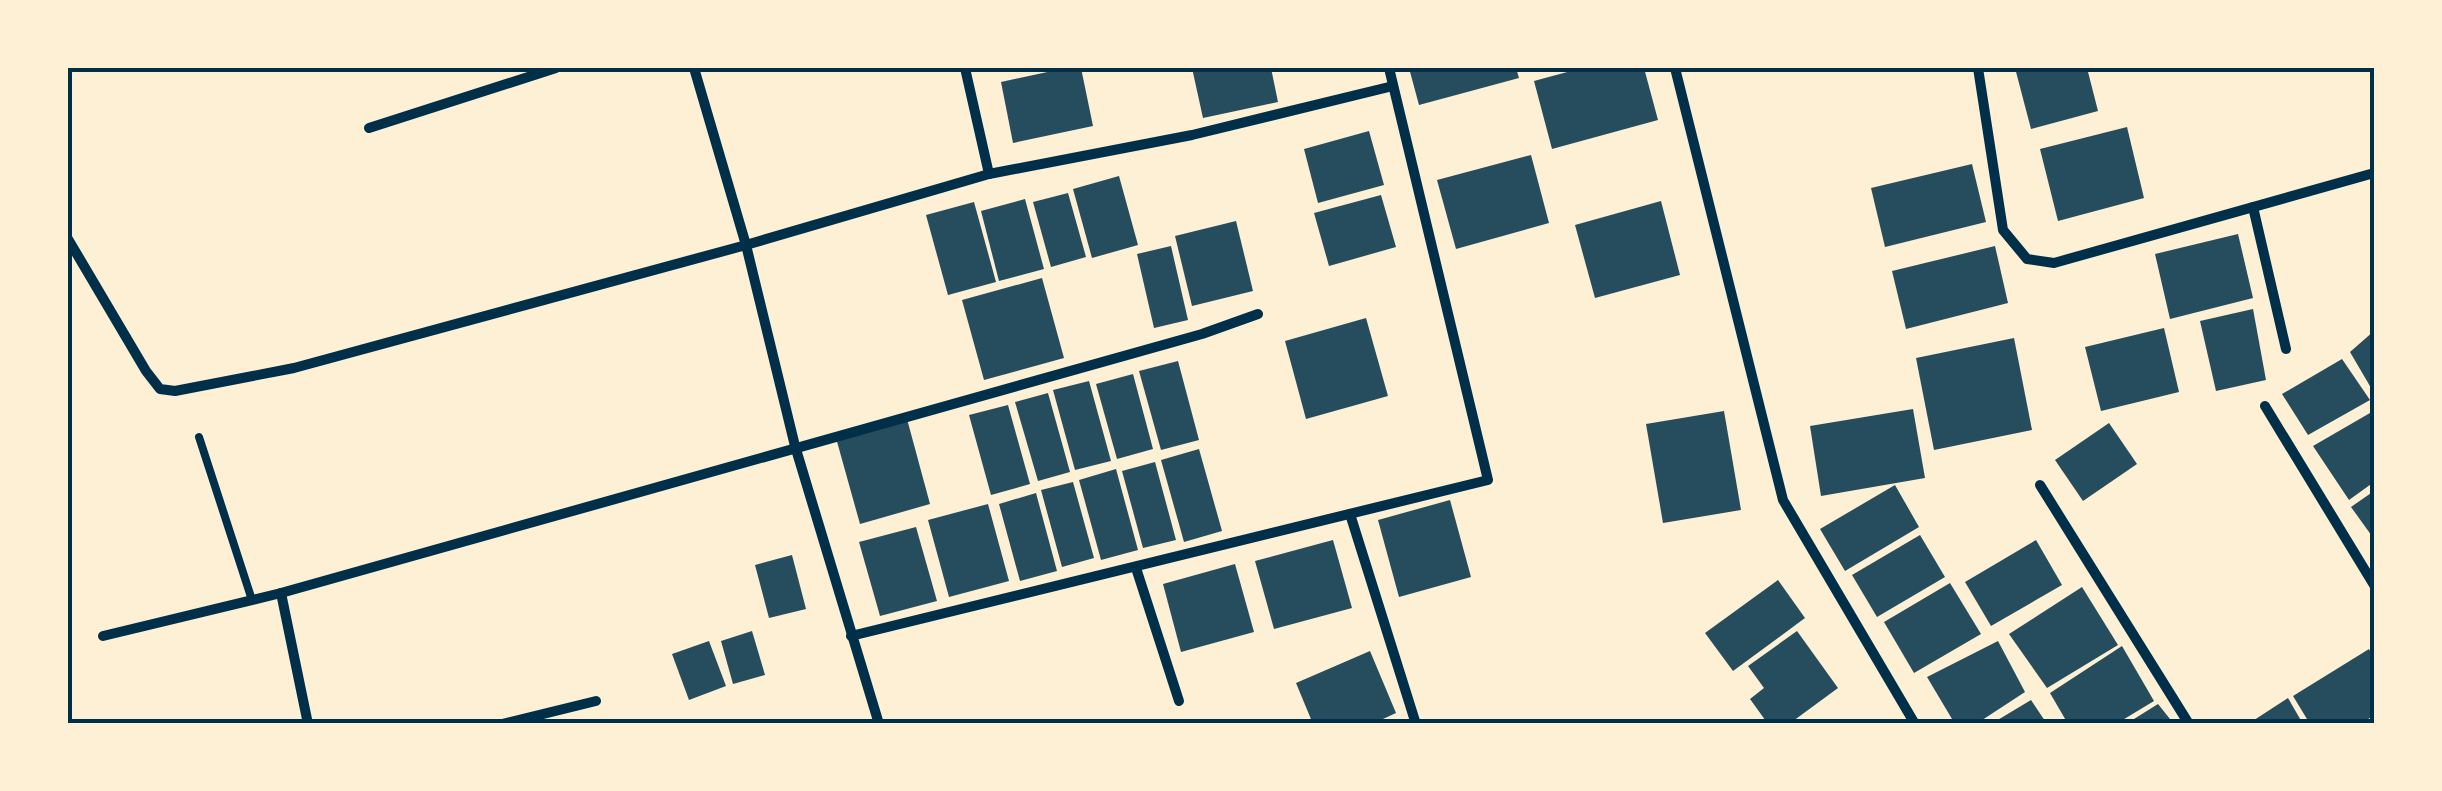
<svg xmlns="http://www.w3.org/2000/svg" width="2442" height="791" font-family="Raleway,sans-serif">
  <style>
    .building { fill: #264d5e }
    .lines { fill: none; stroke-linecap: round; stroke-linejoin: round }
    .service { stroke: #003049; stroke-width: 8 }
    .minor { stroke: #003049; stroke-width: 10 }
    .neatline { fill: none; stroke: #003049; stroke-width: 4 }
  </style>
  <rect width="100%" height="100%" fill="#fdf0d5"/>
  <g class="building">
    <path d="M1066,68h15l12,58 -80,17 -12,-61z"/>
    <path d="M1192,68h79l7,34 -75,16z"/>
    <path d="M1409,68h107l3,10 -100,27z"/>
    <path d="M1582,68h62l14,52 -106,29 -18,-68z"/>
    <path d="M2015,68h72l11,43 -67,18z"/>
    <path d="M2127,127l17,71 -86,23 -18,-72z"/>
    <path d="M1369,131l15,54 -66,18 -14,-54z"/>
    <path d="M1531,155l18,68 -93,26 -19,-69z"/>
    <path d="M1972,164l14,58 -101,25 -14,-59z"/>
    <path d="M1119,176l19,69 -46,13 -19,-69z"/>
    <path d="M1068,193l18,64 -35,10 -18,-65z"/>
    <path d="M1381,195l15,52 -67,19 -15,-53z"/>
    <path d="M1025,199l19,70 -45,12 -18,-70z"/>
    <path d="M1661,201l19,74 -85,23 -20,-73z"/>
    <path d="M974,202l22,80 -48,13 -22,-80z"/>
    <path d="M1236,221l17,70 -61,15 -17,-70z"/>
    <path d="M2238,234l15,64 -83,21 -15,-65z"/>
    <path d="M1171,246l17,74 -34,8 -17,-74z"/>
    <path d="M1995,246l13,57 -102,26 -14,-58z"/>
    <path d="M1042,278l22,80 -80,22 -22,-80z"/>
    <path d="M2253,309l13,71 -50,11 -16,-70z"/>
    <path d="M1366,318l22,78 -82,23 -21,-78z"/>
    <path d="M2164,328l15,64 -78,19 -16,-64z"/>
    <path d="M2374,331v62l-24,-41z"/>
    <path d="M2014,338l18,92 -98,20 -18,-92z"/>
    <path d="M2342,359l28,41 -62,35 -26,-41z"/>
    <path d="M1178,361l21,79 -38,10 -22,-79z"/>
    <path d="M1133,374l20,75 -36,10 -21,-75z"/>
    <path d="M1089,381l22,80 -36,9 -22,-80z"/>
    <path d="M1048,393l22,79 -32,9 -23,-79z"/>
    <path d="M1008,405l22,79 -39,11 -22,-80z"/>
    <path d="M1913,409l12,69 -104,18 -11,-70z"/>
    <path d="M1724,411l17,99 -78,13 -17,-99z"/>
    <path d="M2370,413l4,6v63l-25,18 -36,-54z"/>
    <path d="M907,419l23,85 -70,20 -24,-86z"/>
    <path d="M2109,423l28,41 -54,37 -28,-41z"/>
    <path d="M1199,449l23,82 -38,11 -23,-82z"/>
    <path d="M1155,462l21,78 -33,8 -21,-77z"/>
    <path d="M1116,469l22,81 -37,10 -22,-80z"/>
    <path d="M1073,482l21,76 -32,9 -21,-77z"/>
    <path d="M1895,485l24,42 -74,44 -25,-42z"/>
    <path d="M2374,491v48l-23,-32z"/>
    <path d="M1036,493l21,78 -37,10 -21,-77z"/>
    <path d="M1450,500l21,77 -72,20 -21,-77z"/>
    <path d="M988,504l21,77 -60,16 -21,-77z"/>
    <path d="M916,527l21,74 -57,15 -21,-74z"/>
    <path d="M1920,535l25,42 -68,40 -25,-42z"/>
    <path d="M1333,540l19,68 -78,21 -19,-68z"/>
    <path d="M2036,540l26,45 -71,41 -26,-44z"/>
    <path d="M792,555l14,54 -37,9 -14,-53z"/>
    <path d="M1235,564l19,68 -73,20 -18,-68z"/>
    <path d="M1778,580l27,38 -72,53 -28,-38z"/>
    <path d="M1950,583l31,51 -67,39 -30,-51z"/>
    <path d="M2082,587l36,58 -71,43 -38,-54z"/>
    <path d="M752,631l13,44 -32,9 -12,-43z"/>
    <path d="M1797,631l41,57 -49,36h-21l-18,-25 14,-11 -16,-22z"/>
    <path d="M709,641l17,45 -37,14 -17,-46z"/>
    <path d="M1998,641l27,51 -49,32h-21l-28,-47z"/>
    <path d="M2122,646l32,55 -38,23h-48l-18,-31z"/>
    <path d="M2369,649l5,10v56l-13,9h-51l-17,-28z"/>
    <path d="M1370,651l26,62 -24,11h-59l-17,-41z"/>
    <path d="M2288,698l15,26h-55z"/>
    <path d="M2031,700l16,24h-56z"/>
    <path d="M2158,704l16,20h-48z"/>
  </g>
  <g class="lines">
    <path class="service" d="M199,437l53,163"/>
    <g class="minor">
      <path d="M694,68l52,177 49,201 84,278"/>
      <path d="M965,68l24,106"/>
      <path d="M1675,68l108,432 132,224"/>
      <path d="M1978,68l25,162 24,29 27,4 320,-90"/>
      <path d="M369,128l187,-60"/>
      <path d="M2253,207l33,142"/>
      <path d="M68,239l78,132 14,18 15,2 119,-23 452,-123 243,-71 203,-39 201,-49"/>
      <path d="M2265,406l109,179"/>
      <path d="M2040,485l149,239"/>
      <path d="M1350,514l65,207"/>
      <path d="M1136,568l43,133"/>
      <path d="M281,593l27,131"/>
      <path d="M103,636l178,-43 921,-259 56,-20"/>
      <path d="M851,636l637,-156 -99,-412"/>
      <path d="M502,724l94,-23"/>
    </g>
  </g>
  <rect width="2442" height="791" fill="none" stroke="#fdf0d5" stroke-width="140"/>
  <rect x="70" y="70" width="2302" height="651" class="neatline"/>
</svg>
